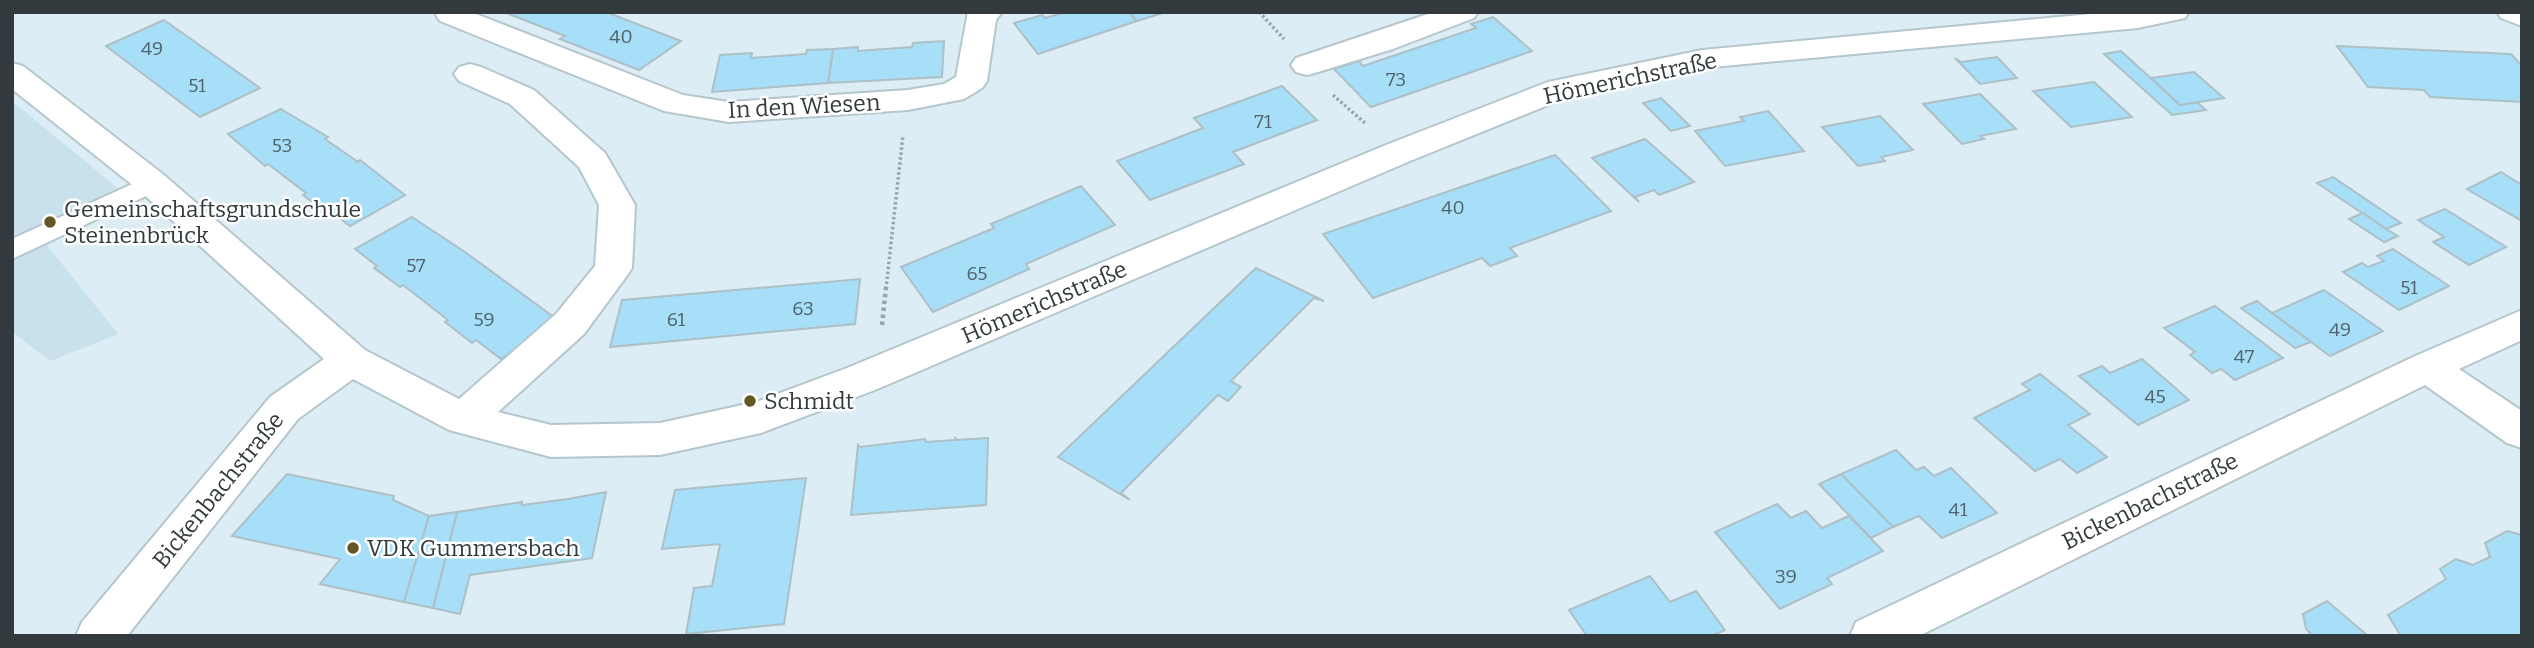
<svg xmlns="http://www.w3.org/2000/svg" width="2534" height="648" font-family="Bitter,serif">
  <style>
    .built { fill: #c8e1ec }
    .building { fill: #a7dff8; stroke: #aebfc6; stroke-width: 2 }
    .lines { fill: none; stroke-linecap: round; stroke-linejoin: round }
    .lane-casing { stroke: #b5c6cd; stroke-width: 4 }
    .street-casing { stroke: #b5c6cd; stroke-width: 4 }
    .path-far1 { stroke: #98a5ab; stroke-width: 3.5; stroke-dasharray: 2.5 2.5; stroke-linecap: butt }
    .path { stroke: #98a5ab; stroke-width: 4.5; stroke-dasharray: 3.5 3.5; stroke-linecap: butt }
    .lane { fill: #fff; fill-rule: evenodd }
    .street { fill: #fff; fill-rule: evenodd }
    .poi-dot { fill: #655724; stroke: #fff; stroke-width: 2.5 }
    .labels { text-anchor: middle; stroke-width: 5; stroke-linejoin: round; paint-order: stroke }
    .number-label { font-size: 19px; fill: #50636c }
    .street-label { font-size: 23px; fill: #333a3d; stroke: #fff }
    .poi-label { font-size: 23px; fill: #333a3d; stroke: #fff; text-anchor: start }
  </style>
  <rect width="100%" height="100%" fill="#dcedf5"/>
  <path class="built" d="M12,101l121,100 -88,42 73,91 -68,27 -38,-29z"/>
  <g class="building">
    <path d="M504,12h102l75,29 -42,29 -79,-31 5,-3z"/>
    <path d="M1066,12h63l8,9 -99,33 -24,-31 28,-8 3,3z"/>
    <path d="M1129,12h37l-29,9z"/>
    <path d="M1493,17l39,34 -161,56 -37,-38 25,-8 4,5 113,-38 -5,-4z"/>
    <path d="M164,20l96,68 -60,29 -94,-71z"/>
    <path d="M944,41l-2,36 -114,6 5,-34 25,-2v4l54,-4 1,-4z"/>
    <path d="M2337,46l174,8 11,12v36l-92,-5 -6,-7 -56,-3z"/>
    <path d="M833,49l-5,34 -116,9 8,-37 32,-2 -1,5 55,-4 1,-4z"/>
    <path d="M2121,51l59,54 17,-3 9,8 -34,5 -68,-61z"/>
    <path d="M1997,57l20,21 -37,6 -25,-26 6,4z"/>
    <path d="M2194,72l30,26 -44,7 -29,-27z"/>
    <path d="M2094,82l38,35 -61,10 -38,-36z"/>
    <path d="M1282,86l35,34 -84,32 11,12 -94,36 -33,-39 86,-33 -9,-10z"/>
    <path d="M1980,94l36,35 -36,7 4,3 -22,5 -39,-40z"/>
    <path d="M1661,98l29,28 -19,5 -28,-28z"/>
    <path d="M281,109l47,28 -3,2 33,23 2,-2 45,35 -55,31 -21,-16 -3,2 -23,-17 3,-2 -38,-29 -3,2 -37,-32z"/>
    <path d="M1768,111l36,40 -79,15 -30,-35 49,-10 -4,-4z"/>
    <path d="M1880,116l33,34 -32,7 4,4 -27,5 -36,-39z"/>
    <path d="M1645,139l49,43 -35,13 -5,-5 -19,7 4,5 -47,-44z"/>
    <path d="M1555,155l56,56 -101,37 7,8 -27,10 -8,-8 -109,40 -50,-64z"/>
    <path d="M2501,172l21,13v36l-55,-32z"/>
    <path d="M2333,177l68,46 -15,6 -69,-46z"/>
    <path d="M1081,186l34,39 -89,39 3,5 -96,43 -32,-45 93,-39 -3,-4z"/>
    <path d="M2445,209l61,38 -37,18 -36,-23 11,-5 -26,-17z"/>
    <path d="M2363,213l23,16 12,7 -14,6 -35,-23z"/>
    <path d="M412,217l53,35 94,69 -58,38 -25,-19 -4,3 -27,-21 3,-2 -45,-35 -3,2 -26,-19 3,-2 -22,-17z"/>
    <path d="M2393,249l56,37 -50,24 -56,-38 19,-9 6,4 16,-6 -7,-5z"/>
    <path d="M1256,268l68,33 -10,-3 -83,83 10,6 -13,14 -10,-6 -97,98 9,7 -72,-43z"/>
    <path d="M860,279l-5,45 -245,23 12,-47z"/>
    <path d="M2324,290l59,41 -53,25 -58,-43z"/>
    <path d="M2257,301l15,12 39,29 -16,6 -54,-40z"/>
    <path d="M2215,306l68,52 -48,22 -14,-11 -9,4 -22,-18 5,-3 -31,-24z"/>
    <path d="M2142,359l47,41 -51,25 -59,-49 23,-10 8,7z"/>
    <path d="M2040,374l50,40 -22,11 39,32 -30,16 -17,-14 -25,12 -61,-53 56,-28 -8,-6z"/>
    <path d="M955,437l1,3 32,-2 -2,67 -135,10 7,-70 2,2 65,-8 1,3 29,-2z"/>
    <path d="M1896,450l20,20 8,-3 10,9 17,-8 46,45 -55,25 -23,-22 -26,11 -52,-53z"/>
    <path d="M287,474l107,22 -1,4 36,16 -25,86 -84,-18 20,-25 -108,-23z"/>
    <path d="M1841,474l52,53 -22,11 -52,-54z"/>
    <path d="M806,478l-22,146 -98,10 8,-46 18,-2 8,-42 -58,5 13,-59z"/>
    <path d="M606,492l-14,66 -122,17 -10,39 -27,-6 24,-96 65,-10v3l46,-6z"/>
    <path d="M1777,504l14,14 15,-7 16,17 27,-12 34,35 -56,27 5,6 -52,25 -65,-77z"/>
    <path d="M457,512l-24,96 -29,-6 25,-86z"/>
    <path d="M2507,531l15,4v101h-121l-13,-21 58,-36 -6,-10 16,-10 17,6 17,-8 -5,-14z"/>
    <path d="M1650,576l20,26 26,-11 29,39 -14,6h-124l-18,-26z"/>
    <path d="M2327,601l40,34 -54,1 -7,-7 -3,-15z"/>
  </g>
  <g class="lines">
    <defs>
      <path id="lane" d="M152,175l9,2 4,6 -4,6 -149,70v-20z"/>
      <g id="street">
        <path d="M438,12h33l212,83 46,7 179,-12 36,-6 12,-7 12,-65h34l-6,8 -9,61 -5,7 -18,11 -56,11 -179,12 -65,-11 -224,-90 -4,-6z"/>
        <path d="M1434,12h44l-4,6 -81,31 -75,23 -11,3 -11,-3 -5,-7 5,-7z"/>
        <path d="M2112,12h77l-4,6 -47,10 -436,40 -134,29 -158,64 -535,229 -114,43 -101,22 -109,2 -102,-27 -96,-51 -55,40 -171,217h-51l6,-14 188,-225 54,-38 -184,-168 -128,-102v-26l11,3 141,109 201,175 94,49 97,-85 39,-48 4,-61 -20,-38 -69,-63 -51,-23 -5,-7 5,-7 11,-3 11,3 53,23 71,63 30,52 -3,63 -6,9 -42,57 -86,78 53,13 109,-2 96,-21 91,-34 539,-223 162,-63 154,-32z"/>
        <path d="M2497,12h25v14l-21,-8z"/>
        <path d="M2522,310v30l-63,29 63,42v37l-15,-5 -82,-58 -506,251h-69l6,-14 557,-265z"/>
      </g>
    </defs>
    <use href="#lane" class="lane-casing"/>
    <use href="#street" class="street-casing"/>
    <g class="path-far1">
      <path d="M1259,12l25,27"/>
      <path d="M1333,95l33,29"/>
      <path d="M886,289l17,-154"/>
    </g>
    <path class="path" d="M882,325l4,-38"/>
    <use href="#lane" class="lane"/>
    <use href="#street" class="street"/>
  </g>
  <g class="poi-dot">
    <circle cx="50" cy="222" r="7"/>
    <circle cx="750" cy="401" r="7"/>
    <circle cx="353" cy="548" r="7"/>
  </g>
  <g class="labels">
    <g class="number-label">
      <text x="621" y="43">40</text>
      <text x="152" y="55">49</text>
      <text x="1396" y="86">73</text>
      <text x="197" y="92">51</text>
      <text x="1263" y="128">71</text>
      <text x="282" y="152">53</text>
      <text x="1453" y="214">40</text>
      <text x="416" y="272">57</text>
      <text x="977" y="280">65</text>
      <text x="2409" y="294">51</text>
      <text x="803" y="315">63</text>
      <text x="484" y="326">59</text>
      <text x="676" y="326">61</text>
      <text x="2340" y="336">49</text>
      <text x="2244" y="363">47</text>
      <text x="2155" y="403">45</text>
      <text x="1958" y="516">41</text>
      <text x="1786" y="583">39</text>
    </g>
    <g class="street-label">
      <text transform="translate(1630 78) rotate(-12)" y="8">Hömerichstraße</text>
      <text transform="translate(804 106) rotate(-3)" y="8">In den Wiesen</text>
      <text transform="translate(1044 302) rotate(-23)" y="8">Hömerichstraße</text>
      <text transform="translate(218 490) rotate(-51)" y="8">Bickenbachstraße</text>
      <text transform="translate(2150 501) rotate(-26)" y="8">Bickenbachstraße</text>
    </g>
    <g class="poi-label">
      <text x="64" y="217">Gemeinschaftsgrundschule<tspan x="64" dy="26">Steinenbrück</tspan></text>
      <text x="764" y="409">Schmidt</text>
      <text x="367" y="556">VDK Gummersbach</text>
    </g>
  </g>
  <rect width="2534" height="648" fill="none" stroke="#333a3d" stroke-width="28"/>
</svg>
